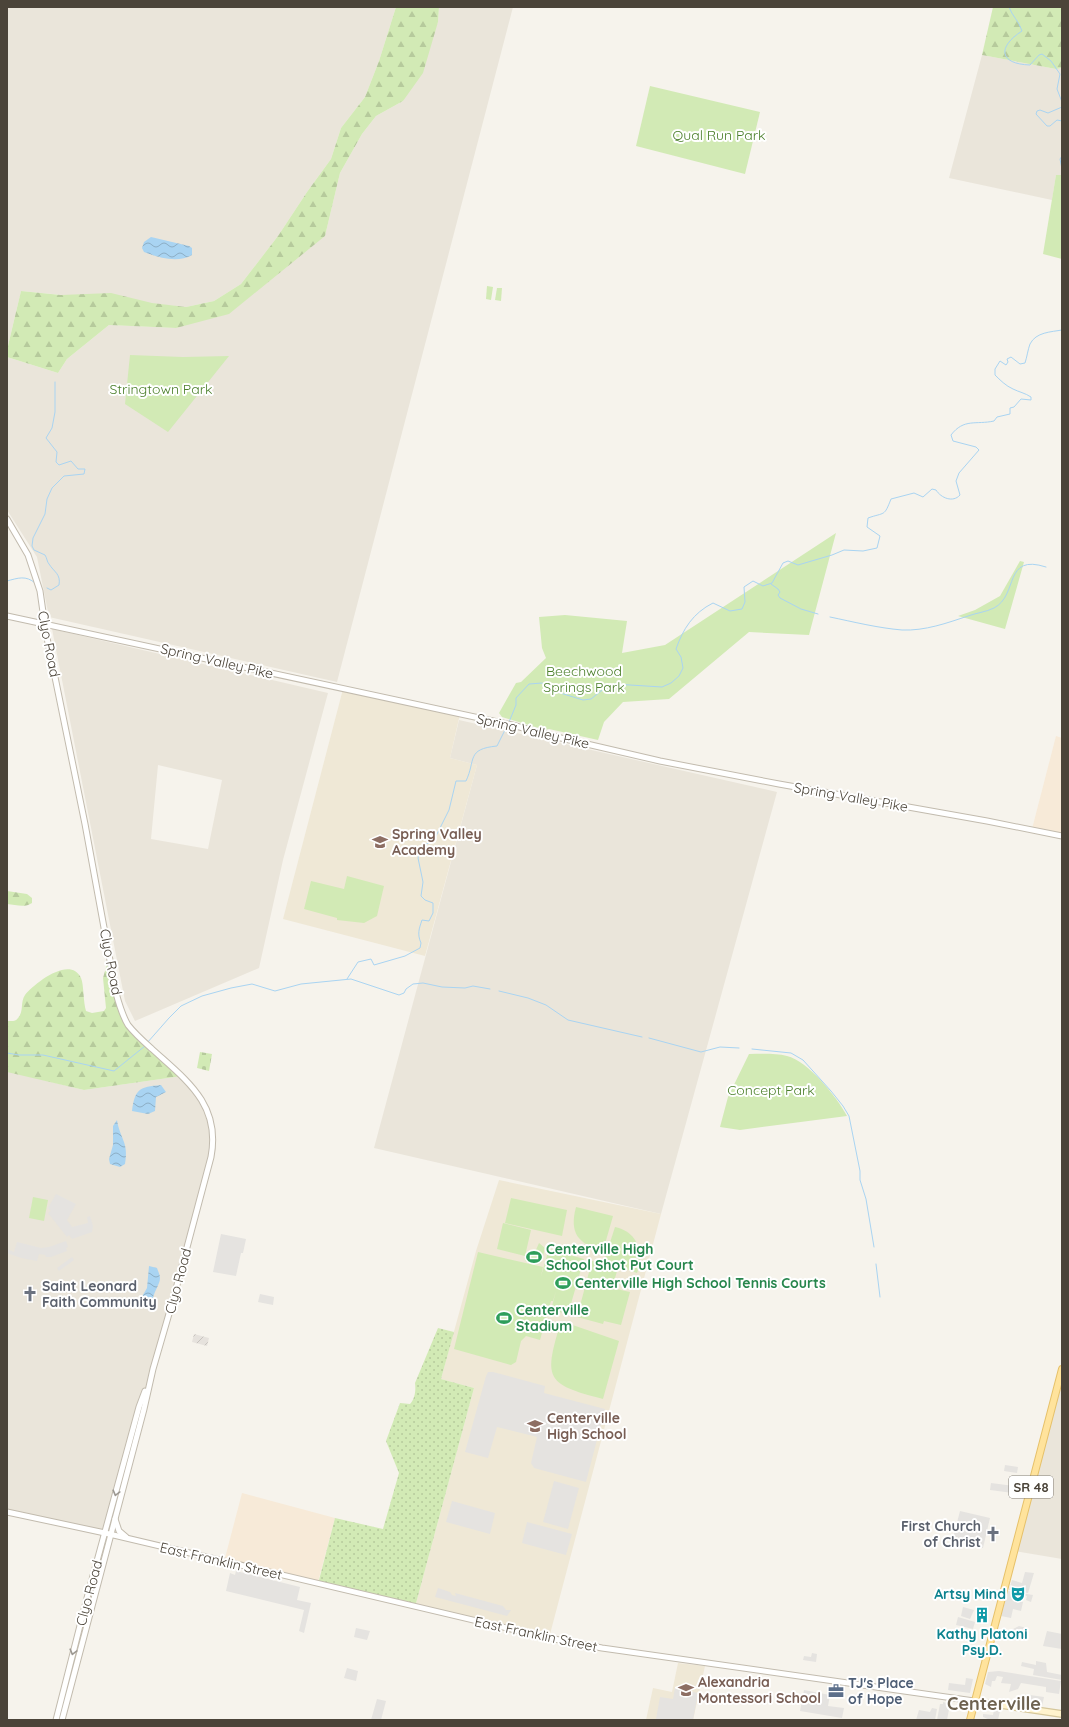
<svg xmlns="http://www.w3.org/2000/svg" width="1069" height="1727" font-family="Quicksand,sans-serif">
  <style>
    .residential { fill: #eae5da; fill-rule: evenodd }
    .commercial { fill: #f7ead8 }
    .industrial { fill: url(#industrial-furrows) }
    .education { fill: #efe8d6 }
    .grass { fill: url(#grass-dots) }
    .forest { fill: url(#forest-firs) }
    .cemetery { fill: url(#cemetery-stones) }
    .green { fill: #d2eab5 }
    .parking { fill: #e5e3e0 }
    .water { fill: url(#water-waves) }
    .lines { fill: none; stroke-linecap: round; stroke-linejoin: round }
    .stream { stroke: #a9d4f2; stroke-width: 1 }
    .tertiary-casing { stroke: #c2bbae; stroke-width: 7 }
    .secondary-casing { stroke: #d6c79b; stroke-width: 8 }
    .primary-casing { stroke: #e6c16a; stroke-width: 8 }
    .tertiary { stroke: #fff; stroke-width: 5 }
    .secondary { stroke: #fff3cd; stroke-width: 5.5 }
    .primary { stroke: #ffe39c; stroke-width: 6 }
    .oneway { stroke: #9c9892 }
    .labels { text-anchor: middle; stroke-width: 4; stroke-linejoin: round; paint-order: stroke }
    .shield { fill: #fff; stroke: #817c74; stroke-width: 1 }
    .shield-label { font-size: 13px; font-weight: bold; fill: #4b4439 }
    .park-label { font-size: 14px; fill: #4a7f2a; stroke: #fff }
    .street-label { font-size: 14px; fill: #4b4439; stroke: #fff }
    .education-label { font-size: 14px; font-weight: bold; fill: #785e54; stroke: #fff; text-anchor: start }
    .leisure-label { font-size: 14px; font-weight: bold; fill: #27864d; stroke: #fff; text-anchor: start }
    .worship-label { font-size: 14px; font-weight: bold; fill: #5b616d; stroke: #fff; text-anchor: start }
    .culture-label { font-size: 14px; font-weight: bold; fill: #0d838f; stroke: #fff; text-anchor: end }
    .service-label { font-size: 14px; font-weight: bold; fill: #4e5e75; stroke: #fff; text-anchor: start }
    .district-label { font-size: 18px; font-weight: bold; fill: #6e6250; stroke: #fff }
  </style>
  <defs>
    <pattern id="industrial-furrows" width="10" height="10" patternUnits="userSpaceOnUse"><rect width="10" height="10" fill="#e6e2dd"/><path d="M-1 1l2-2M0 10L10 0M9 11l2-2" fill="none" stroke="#c7c3be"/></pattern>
    <pattern id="grass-dots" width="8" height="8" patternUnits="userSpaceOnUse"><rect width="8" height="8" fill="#d2eab5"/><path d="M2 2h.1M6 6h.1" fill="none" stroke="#b6ca9c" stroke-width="1.8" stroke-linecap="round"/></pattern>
    <pattern id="forest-firs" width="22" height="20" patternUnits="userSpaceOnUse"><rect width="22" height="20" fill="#d2eab5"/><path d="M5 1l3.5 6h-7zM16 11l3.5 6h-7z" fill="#b6ca9c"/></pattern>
    <pattern id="cemetery-stones" width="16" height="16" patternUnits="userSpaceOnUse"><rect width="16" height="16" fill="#d2eab5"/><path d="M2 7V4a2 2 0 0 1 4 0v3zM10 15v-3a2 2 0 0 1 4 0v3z" fill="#b6ca9c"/></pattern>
    <pattern id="water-waves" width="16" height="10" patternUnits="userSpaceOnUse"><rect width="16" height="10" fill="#a9d4f2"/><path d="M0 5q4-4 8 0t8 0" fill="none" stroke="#8caec5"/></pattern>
  </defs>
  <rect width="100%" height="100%" fill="#f6f3ec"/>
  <g class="residential">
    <path d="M7,7h389l-17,54 -14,36 -24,31 -10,31 -24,33 -29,44 -37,48 -27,17 -28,6 -165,-16 -14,59z"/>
    <path d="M439,7h74l-176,675 -288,-65 -12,-60 -30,-47v-153l51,16 9,-14 42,-34 67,3 149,-92 15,-63 22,-39 14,-18 27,-15 35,-79z"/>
    <path d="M982,55l74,14 6,-1v107h-6l-4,25 -103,-22z"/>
    <path d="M52,629l276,64 -45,167 -24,108 -124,53 -10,-20zM158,765l64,15 -14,69 -57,-10z"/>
    <path d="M459,720l318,72 -116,422 -287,-66 103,-383 -27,-7z"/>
    <path d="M7,1071l77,19 98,-14 21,25 10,41 -62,233 -12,32 -34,126 -98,-21z"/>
    <path d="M1062,1371v188l-48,-8z"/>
  </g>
  <g class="commercial">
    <path d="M1056,736l6,2v97l-30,-6z"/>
    <path d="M242,1493l93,25 -17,64 -93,-24z"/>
  </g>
  <path class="industrial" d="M194,1334l15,4 -2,8 -15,-4z"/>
  <g class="education">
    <path d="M343,689l117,25 -10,44 27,7 -52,191 -142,-37z"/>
    <path d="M499,1180l162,34 -112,424 -134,-31 59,-219 -33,-9 35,-128z"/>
    <path d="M678,1663l27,3 -12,54h-47l7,-32 19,4z"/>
  </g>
  <path class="grass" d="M438,1328l16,4 -13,47 33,9 -59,219 -97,-23 17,-66 48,11 16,-56 -13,-32 14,-38 10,1c5,-5 6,-14 5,-21z"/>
  <g class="forest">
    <path d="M396,7h43l-1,15 -15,51 -20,28 -27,15 -14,18 -22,39 -15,63 -96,78 -53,14 -67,-3 -42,34 -9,14 -51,-16v-7l14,-59 40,4 50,-2 41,10 34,4 28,-6 27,-17 37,-48 29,-44 24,-33 10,-31 24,-31 14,-36z"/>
    <path d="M993,7h69v61l-6,1 -74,-14z"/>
    <path d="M7,891l20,3 5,4v5c-7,5 -16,2 -25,1z"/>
    <path d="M109,957l7,36 12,31 54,52 -98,14 -77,-18v-51c4,0 9,1 11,-3 6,-6 2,-16 7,-23 9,-11 45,-40 56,-17 3,7 2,24 5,33l6,2 12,-2 2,-3 -3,-30z"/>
  </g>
  <path class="cemetery" d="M200,1052l12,2 -3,17 -12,-3z"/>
  <g class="green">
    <path d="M650,86l110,26 -15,62 -109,-28z"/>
    <path d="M1056,175h6v84l-19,-5z"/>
    <path d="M487,286l6,1 -2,13 -5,-1z"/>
    <path d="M497,288h5l-1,13 -6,-1z"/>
    <path d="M130,355l53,2 46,-1 -61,76 -43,-28z"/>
    <path d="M836,533l-27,102 -60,-3 -80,67 -46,3 -19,20 -6,18 -49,-11 -4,1 -43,-13 -3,-4 17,-30 5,-1 25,-24 -4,-10 -3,-31 26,-2 62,6 -5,32 43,-8z"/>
    <path d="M1020,561l4,1 -19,67 -47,-13 17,-6 25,-14z"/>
    <path d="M347,876l37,10 -7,30 -13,7 -27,-3v-2l-33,-9 7,-28 33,8z"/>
    <path d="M749,1054c12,0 26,-1 38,2 21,5 50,41 60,60l-107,14 -20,-3 8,-30z"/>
    <path d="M33,1197l15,3 -4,21 -15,-3z"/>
    <path d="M511,1198l56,12 -5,26 -57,-13z"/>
    <path d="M576,1207l37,9 -10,35c-25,-7 -34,-18 -27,-44z"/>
    <path d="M503,1223l28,7 -6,26 -28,-7z"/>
    <path d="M615,1227c23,5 29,26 22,46l-30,-11 -2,-4z"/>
    <path d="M539,1243l6,5 -4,15 -5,-1 -1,2 -10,-3v-2l7,2 -3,-3v-5l6,-1z"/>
    <path d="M549,1249l35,10 -16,55 -17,-4 5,-19 -3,10h-2l-11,39 -14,-4 -5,5 -5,21 -5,3 -57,-16 24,-97 65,15 -2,9z"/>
    <path d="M592,1261l26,7 -6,20 18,4 -9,33 -17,-4 -1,3 -26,-7z"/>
    <path d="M561,1321l58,20 -16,58c-59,-15 -59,-21 -42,-78z"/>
  </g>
  <g class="parking">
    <path d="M56,1194l20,10 -9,16 5,7 16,-4 -1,-6 3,-1 3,10 -1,6 -20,7 -3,-4 -2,2 -19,-24 3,-2 -3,-3z"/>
    <path d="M221,1234l25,5 -3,14h-2l-5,23 -23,-4z"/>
    <path d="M66,1241l2,6 -2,1 1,3 -16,6h-5l-1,-2 -6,-1 -2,7 -16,-3 -14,-5v-4l7,3 3,-10 24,6 8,-1z"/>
    <path d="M72,1257l2,3 -15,11 -2,-3z"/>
    <path d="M260,1294l14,3 -1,8 -15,-3z"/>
    <path d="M488,1372h5l52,14 -1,7 61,16 -19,73 -52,-14 -3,-5 6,-26 -40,-10 -9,31 -23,-6 21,-76z"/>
    <path d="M1005,1465l13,2 -1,6 -13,-2z"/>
    <path d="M554,1481l25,7 -11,41 -25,-7z"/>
    <path d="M991,1483l23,3 -1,7 -23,-3z"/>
    <path d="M452,1501l43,12 -5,21 -44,-12z"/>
    <path d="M960,1511l30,7 -7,30 -29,-6 1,-4h-2z"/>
    <path d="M527,1522l45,12 -6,21 -44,-12z"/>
    <path d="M236,1571l64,16 -3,13 14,3 -7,30 -5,-2 5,-21 -78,-19 4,-18 5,2z"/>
    <path d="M1025,1572l9,1 -6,20 -19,-3 3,-10 10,3z"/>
    <path d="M438,1588l12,4 2,3 4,1 -1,-3 48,13 3,4h5l-4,6 -72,-19z"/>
    <path d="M1008,1591l25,4 -2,7 -5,-2 1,-4 -10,-2 -1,6 7,2 -2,9 -8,-2 -2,9 -10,-2z"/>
    <path d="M963,1607l11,3 -4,9 -9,-3z"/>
    <path d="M958,1617l17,5 -2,7 -17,-4z"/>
    <path d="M1019,1626l8,2 -2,9 -17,-2 1,-4z"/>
    <path d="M356,1628l14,3 -3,9 -13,-3z"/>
    <path d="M1047,1631l15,3v15l-19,-3z"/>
    <path d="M812,1653l5,1 -1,8 -13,-2 1,-4 7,1z"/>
    <path d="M1036,1661l10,2 1,9 15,3v5l-29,-5 1,-6 -13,-3 1,-4 14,3z"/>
    <path d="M347,1668l11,3 -2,10 -12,-3z"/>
    <path d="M999,1671l62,10 -2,13 -13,-2v-5l-25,-4 -3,6 -9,3 2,-8 -10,-1 2,-6 -6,-1 -2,5h-3l-1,6 -6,-3 3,-12z"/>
    <path d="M966,1678l7,1 -3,14 -22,-3 1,-7 16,2z"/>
    <path d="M675,1688l23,5 -5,27 -37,-1 4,-22 13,2z"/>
    <path d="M804,1690l26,5 -2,11 16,2 -2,10 -42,-7z"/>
    <path d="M1030,1695l14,2 -2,9 -14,-2z"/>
    <path d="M377,1699l9,2 -5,19h-10z"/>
    <path d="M943,1702l7,2 -3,16h-10l3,-16h3z"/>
    <path d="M932,1708l5,1 -2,11h-19l3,-10 11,2z"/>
    <path d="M994,1710l6,1 -2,9h-8l-7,-3v-3l10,1z"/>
  </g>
  <g class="water">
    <path d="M151,237l38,9 3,2v7c-14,8 -33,3 -48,-3l-2,-4 2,-6z"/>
    <path d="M161,1085l5,7 -10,5 -1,14 -7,3 -16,-3c3,-22 7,-24 29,-26z"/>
    <path d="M117,1120c3,19 12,22 8,44l-5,3 -10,-3 -1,-5 4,-14v-19z"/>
    <path d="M149,1266l8,2c1,3 3,7 3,10 0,7 -7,14 -8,25l-7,4 -6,-3 1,-4 7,-12z"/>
  </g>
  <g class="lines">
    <g class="stream">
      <path d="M1009,7c3,9 10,14 13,24 -25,16 -23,33 8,34l9,-10 3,-1 9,7 9,13 -3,15 5,13"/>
      <path d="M1062,107l-14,6 -8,-3 -3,1 -1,3 11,12h3l7,-6 5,1"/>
      <path d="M1062,156l-2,3 2,10"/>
      <path d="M7,581c11,-3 19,-6 28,2"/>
      <path d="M771,584l7,5 2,3 -2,3 2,3 21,11 17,5"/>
      <path d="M47,588l4,2 8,-5c2,-11 -5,-13 -10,-21 -2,-2 -2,-6 -4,-9l-11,-5 -2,-4 1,-8 12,-24 2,-15 5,-11 12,-12 20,-2 1,-5h-7l-7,-8 -12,4 -3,-3 1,-10 -11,-14 6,-10 3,-16v-30"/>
      <path d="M830,617c24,5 48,11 72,13 23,1 45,-7 66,-14 8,-3 18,-4 26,-8 25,-13 9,-55 52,-41"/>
      <path d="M509,722l7,-17v-7l13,-14 13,-1 15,9 26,8 8,-1 15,-12 8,-3 48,3 9,-4 8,-7 4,-8 -2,-11 -5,-8c7,-20 17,-36 37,-46l17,8 12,-2 3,-7 -1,-15 9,-6 10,5 9,-3 11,-20 5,-2 10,4 34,-10 12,-5 19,1 14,-3 3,-12 -13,-9 1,-9c17,-6 16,-1 23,-19l23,-6 9,4 9,-8 4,1c5,8 17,13 24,5l-4,-14 3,-8 20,-23 -3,-3 -23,-6 -2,-6c13,-17 25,-10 43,-14l3,-4 13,-3v-6l4,-1 7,-8 10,1v-3c-6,-4 -12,-5 -18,-8 -7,-3 -13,-9 -18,-14v-6l5,-8 6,4 2,-3 -1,-3 4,-2 9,7 5,-1c2,-6 3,-14 5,-19 6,-12 21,-12 32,-14"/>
      <path d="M347,979l11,-17 13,-3 3,6 31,-9 15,-8 1,-5c-4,-9 -2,-14 1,-23l7,1 4,-8v-10l-8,-3 -4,-4 2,-14 -5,-24 4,-13 11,-3 16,-32 7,-29h10c10,-21 0,-32 31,-35l10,-20"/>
      <path d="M499,991l29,7 18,7 22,15 74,17"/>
      <path d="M649,1038l52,14 19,-5 19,1"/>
      <path d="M147,1043l22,-25 12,-12 21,-10 29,-8 21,-4 23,7 26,-7 50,-5 48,16 5,-2 2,-4 7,-5 10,-1 19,4 23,1 8,-2 17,3"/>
      <path d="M752,1049l39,4 12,7 28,31 12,15 6,10 11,55v9l6,19 8,48"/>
      <path d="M7,1053l12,2h24l71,16 31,-25"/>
      <path d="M876,1264l4,33"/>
    </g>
    <defs>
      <g id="tertiary">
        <path d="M7,519l21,36 12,36 6,42 39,191 31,169c3,11 6,22 12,32 7,9 15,16 24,24 34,31 69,55 59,108l-38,143 -20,69 -9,40 -82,311"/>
        <path d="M7,616l505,109 49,13 99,23 119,23 208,37 75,15"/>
        <path d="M7,1512l98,21 444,105 53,10 372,53"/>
        <path d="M115,1519l4,12 7,6"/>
        <path d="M56,1720l32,-126 51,-187 6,-16"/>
      </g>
      <path id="secondary" d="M974,1701l88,13"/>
      <path id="primary" d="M970,1720l92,-351"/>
    </defs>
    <use href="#tertiary" class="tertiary-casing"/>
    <use href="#secondary" class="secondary-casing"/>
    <use href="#primary" class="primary-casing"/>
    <use href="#tertiary" class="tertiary"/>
    <use href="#secondary" class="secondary"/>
    <use href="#primary" class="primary"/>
  </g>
  <defs><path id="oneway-chevron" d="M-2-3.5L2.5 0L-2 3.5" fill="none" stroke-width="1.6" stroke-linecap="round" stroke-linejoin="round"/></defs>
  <g class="oneway">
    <use href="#oneway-chevron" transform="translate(116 1493) rotate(105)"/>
    <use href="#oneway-chevron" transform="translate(73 1652) rotate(105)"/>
  </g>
  <defs>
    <symbol id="school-bare" viewBox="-9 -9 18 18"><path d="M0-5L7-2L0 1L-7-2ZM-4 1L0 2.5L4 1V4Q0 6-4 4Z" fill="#8d6e63" stroke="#fff" stroke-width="2.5" paint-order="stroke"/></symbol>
    <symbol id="stadium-bare" viewBox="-9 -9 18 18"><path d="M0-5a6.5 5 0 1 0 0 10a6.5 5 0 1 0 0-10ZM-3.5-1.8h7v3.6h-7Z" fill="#2e9e5b" stroke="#fff" stroke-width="2.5" paint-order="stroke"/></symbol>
    <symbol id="church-bare" viewBox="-9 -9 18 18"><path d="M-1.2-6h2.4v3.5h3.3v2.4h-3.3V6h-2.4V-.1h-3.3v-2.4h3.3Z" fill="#6b7280" stroke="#fff" stroke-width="2.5" paint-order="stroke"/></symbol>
    <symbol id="theatre-bare" viewBox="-9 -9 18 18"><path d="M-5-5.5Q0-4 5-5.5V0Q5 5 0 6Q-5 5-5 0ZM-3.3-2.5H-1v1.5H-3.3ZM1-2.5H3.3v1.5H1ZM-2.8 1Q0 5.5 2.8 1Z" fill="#0f9aa8" stroke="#fff" stroke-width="2.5" paint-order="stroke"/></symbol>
    <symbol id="building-bare" viewBox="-9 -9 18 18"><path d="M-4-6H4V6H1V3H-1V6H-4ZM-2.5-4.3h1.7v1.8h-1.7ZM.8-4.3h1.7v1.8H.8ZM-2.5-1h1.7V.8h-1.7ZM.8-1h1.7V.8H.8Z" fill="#0f9aa8" stroke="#fff" stroke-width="2.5" paint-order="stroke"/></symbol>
    <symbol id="office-bare" viewBox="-9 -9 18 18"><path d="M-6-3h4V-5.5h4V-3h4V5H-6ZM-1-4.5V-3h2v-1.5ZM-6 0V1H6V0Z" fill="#5c6f8a" stroke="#fff" stroke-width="2.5" paint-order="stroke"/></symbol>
  </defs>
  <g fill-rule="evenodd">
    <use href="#school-bare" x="369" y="831" width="22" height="22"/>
    <use href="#stadium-bare" x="523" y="1246" width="22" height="22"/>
    <use href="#stadium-bare" x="552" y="1272" width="22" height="22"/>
    <use href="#church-bare" x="19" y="1283" width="22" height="22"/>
    <use href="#stadium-bare" x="493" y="1307" width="22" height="22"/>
    <use href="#school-bare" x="524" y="1415" width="22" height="22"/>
    <use href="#church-bare" x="982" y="1523" width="22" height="22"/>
    <use href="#theatre-bare" x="1007" y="1583" width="22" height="22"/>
    <use href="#building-bare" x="971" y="1604" width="22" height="22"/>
    <use href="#school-bare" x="675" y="1679" width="22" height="22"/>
    <use href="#office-bare" x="825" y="1680" width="22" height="22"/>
  </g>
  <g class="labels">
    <rect class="shield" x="1009" y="1476" width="44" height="22" rx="3"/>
    <g class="shield-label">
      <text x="1031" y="1492">SR 48</text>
    </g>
    <g class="park-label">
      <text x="719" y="140">Qual Run Park</text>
      <text x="161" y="394">Stringtown Park</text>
      <text x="584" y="676">Beechwood<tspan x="584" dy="16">Springs Park</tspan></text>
      <text x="771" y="1095">Concept Park</text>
    </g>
    <g class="street-label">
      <text transform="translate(49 644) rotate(79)" y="5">Clyo Road</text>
      <text transform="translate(217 661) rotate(13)" y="5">Spring Valley Pike</text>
      <text transform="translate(533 731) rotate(13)" y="5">Spring Valley Pike</text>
      <text transform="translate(851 797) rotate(10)" y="5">Spring Valley Pike</text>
      <text transform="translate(111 962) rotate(79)" y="5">Clyo Road</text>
      <text transform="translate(178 1281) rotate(-75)" y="5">Clyo Road</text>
      <text transform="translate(221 1561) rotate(13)" y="5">East Franklin Street</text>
      <text transform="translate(89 1593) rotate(-75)" y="5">Clyo Road</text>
      <text transform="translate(536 1634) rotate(12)" y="5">East Franklin Street</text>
    </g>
    <g class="education-label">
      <text x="392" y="839">Spring Valley<tspan x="392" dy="16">Academy</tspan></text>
      <text x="547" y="1423">Centerville<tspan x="547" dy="16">High School</tspan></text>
      <text x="698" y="1687">Alexandria<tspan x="698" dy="16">Montessori School</tspan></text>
    </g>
    <g class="leisure-label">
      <text x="546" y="1254">Centerville High<tspan x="546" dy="16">School Shot Put Court</tspan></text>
      <text x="575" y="1288">Centerville High School Tennis Courts</text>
      <text x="516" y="1315">Centerville<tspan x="516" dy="16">Stadium</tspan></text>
    </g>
    <g class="worship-label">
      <text x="42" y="1291">Saint Leonard<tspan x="42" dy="16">Faith Community</tspan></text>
      <text x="981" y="1531" text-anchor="end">First Church<tspan x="981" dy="16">of Christ</tspan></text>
    </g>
    <g class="culture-label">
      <text x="1006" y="1599">Artsy Mind</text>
      <text x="982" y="1639" text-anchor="middle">Kathy Platoni<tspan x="982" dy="16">Psy.D.</tspan></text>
    </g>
    <g class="service-label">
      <text x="848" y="1688">TJ's Place<tspan x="848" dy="16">of Hope</tspan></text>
    </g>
    <g class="district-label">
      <text x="994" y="1710">Centerville</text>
    </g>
  </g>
  <rect width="1069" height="1727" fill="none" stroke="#4b4439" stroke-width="16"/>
</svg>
